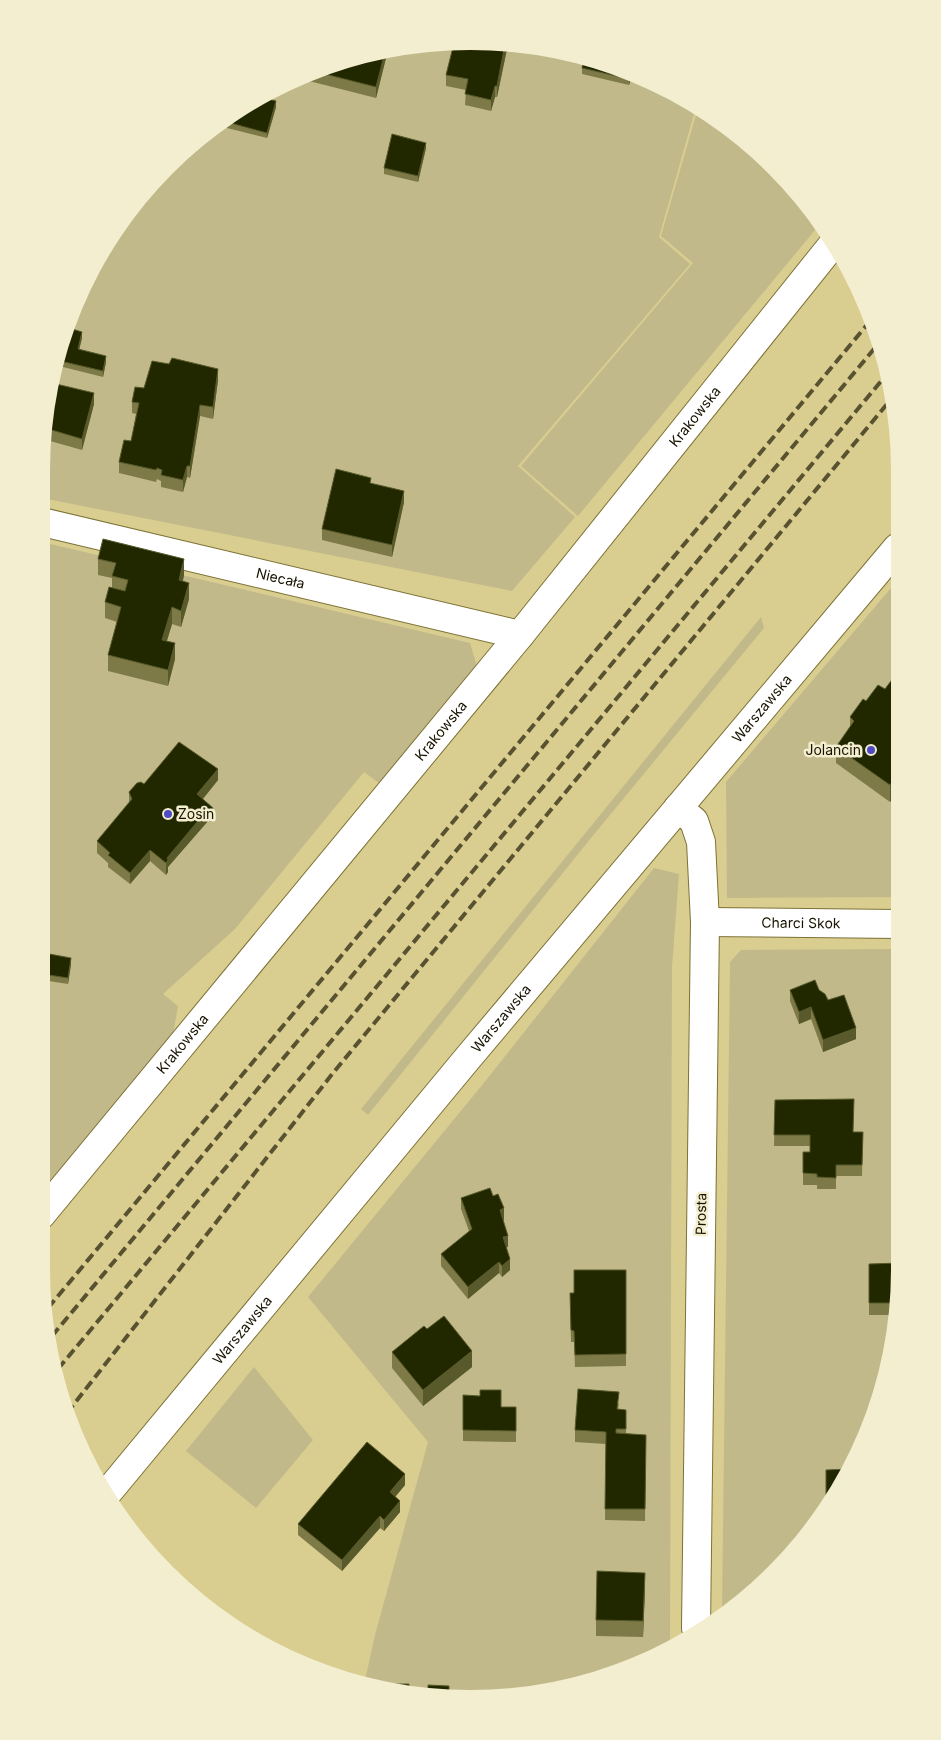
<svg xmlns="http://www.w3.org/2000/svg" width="941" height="1740" font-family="Inter,sans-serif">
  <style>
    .green { fill: #c2b98b }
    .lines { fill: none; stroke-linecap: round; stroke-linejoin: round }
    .street-casing { stroke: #7d7236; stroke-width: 30 }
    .secondary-casing { stroke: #7d7236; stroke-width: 30 }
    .street { stroke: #fff; stroke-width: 28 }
    .secondary { stroke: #fff; stroke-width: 28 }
    .rail { stroke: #595231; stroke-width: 4; stroke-dasharray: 10 5; stroke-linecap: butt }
    .wall { fill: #7d7a48 }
    .shaded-wall { fill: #585a2b }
    .building { fill: #212800; stroke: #585a2b }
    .poi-dot { fill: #4f4bc2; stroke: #f3eecf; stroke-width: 2 }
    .labels { text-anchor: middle; stroke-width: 5; stroke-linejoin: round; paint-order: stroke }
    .street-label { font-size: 14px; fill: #181300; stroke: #f3eecf }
    .poi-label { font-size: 14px; fill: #181300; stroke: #f3eecf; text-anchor: end }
  </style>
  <rect width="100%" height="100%" fill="#d9cd90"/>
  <g class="green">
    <path d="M442,42l84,3 82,19 77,35 11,8 -37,130 31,27 -172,202 57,51 -63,74 -470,-93v-55l14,-84 43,-103 49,-68 61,-58 71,-44 79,-30z"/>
    <path d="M698,108l56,40 66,76 -242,292 -57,-50 172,-203 -32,-27z"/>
    <path d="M42,542l428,101 8,27 -94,117 -20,-15 -129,157 -72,65 15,12 -6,34 -131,157z"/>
    <path d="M897,581l1,316 -171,1 -1,-116z"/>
    <path d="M761,617l3,11 -173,210 -223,277 -7,-6z"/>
    <path d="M654,868l25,6 -7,93 -2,677 -35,22 -136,32 -135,-13 11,-50 53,-193 -120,-145 175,-213z"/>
    <path d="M898,949l1,348 -14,84 -43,103 -88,108 -32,20 8,-650 11,-12z"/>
    <path d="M254,1367l59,73 -57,68 -70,-57z"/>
  </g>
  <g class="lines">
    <defs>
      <g id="street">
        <path id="s1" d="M42,522l478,113"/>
        <path d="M678,808l16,13 7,21 4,80 -9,706"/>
        <path id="s2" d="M705,922l193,2"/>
        <path id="s3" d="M41,1215l479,-580 313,-391"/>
      </g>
      <g id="secondary">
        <path id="s4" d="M109,1491l358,-432 430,-511"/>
      </g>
    </defs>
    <use href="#street" class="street-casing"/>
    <use href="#secondary" class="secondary-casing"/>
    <use href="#street" class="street"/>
    <use href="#secondary" class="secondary"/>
    <g class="rail">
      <path d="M48,1308l823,-988"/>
      <path d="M52,1336l827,-993"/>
      <path d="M58,1369l829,-995"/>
      <path d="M67,1413l266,-340 559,-675"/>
    </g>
  </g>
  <g class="wall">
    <path d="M507,44v5l-10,48h-2l-4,14 -26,-6 1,-15 -20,-4v-11z"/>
    <path d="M386,52v6l-10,40 -67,-17v-6l50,-19z"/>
    <path d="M582,68l50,7 -3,10 -47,-11z"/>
    <path d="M261,97l15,10 -9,31 -48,-12v-2z"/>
    <path d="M426,148l-8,34 -34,-8v-6z"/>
    <path d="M82,338l-3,11 27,13 -3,15 -48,-12 1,-6z"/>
    <path d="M218,380l-5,39 -13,-3 -10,62 -3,-1 -4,15 -22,-5v-6l-4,-2 -1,3 -37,-9v-11l12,-21 5,-27 -4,-1v-11l12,-14z"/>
    <path d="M52,383l42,21 -12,46 -39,-11z"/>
    <path d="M371,484l33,18 -12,55 -70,-17v-11z"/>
    <path d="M98,559l86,16 -1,6 6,18 -8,28 -9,-3 -5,17 8,18 -7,27 -60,-15v-16l9,-33 -12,-4v-16l7,-14v-10l-14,-3z"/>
    <path d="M897,658v134l-7,10 -54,-39v-16l14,-20v-10l16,-16 19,-12 8,-11v-14z"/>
    <path d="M218,780l-15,19 10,9v11l-2,3 -3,-1 -40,46v5l-2,3 -16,-14 -20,23 -22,-17v-4l-11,-10v-12l32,-39v-10l15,-8z"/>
    <path d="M42,925l6,7 -3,21 26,11 -3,20 -26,-4z"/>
    <path d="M790,990h29l9,10 28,39 -33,13 -12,-33 -12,5 -9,-23z"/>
    <path d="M775,1100l79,32h9l-1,44h-26v13h-19v-4h-14v-33h7v-6h-36z"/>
    <path d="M461,1198l43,22h-1l5,27h-2l4,23 -8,7 -3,-4 -31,26 -27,-33v-12l28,-23 -8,-22z"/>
    <path d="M869,1264l30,33 -3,18h-27z"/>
    <path d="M626,1270v96l-51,1 -1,-25h-3l-1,-38 4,-11z"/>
    <path d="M427,1329l45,38 -49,39 -31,-38v-16z"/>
    <path d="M463,1395l38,12h15v35l-53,-1z"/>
    <path d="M619,1403l-1,6 8,1v24l20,1 -1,86 -40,-1 1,-76 -31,-2v-12z"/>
    <path d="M405,1485l-10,12 5,15 -16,19 -4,-3 -38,43 -44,-36v-11z"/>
    <path d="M645,1589l-2,48 -47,-1v-16z"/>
  </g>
  <g class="shaded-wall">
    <path d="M505,44h2v5l-10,48v-11z"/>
    <path d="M385,52h1v6l-10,40v-11z"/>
    <path d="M631,74l1,1 -3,10v-6z"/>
    <path d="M495,86v11l-4,14v-11z"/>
    <path d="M276,101v6l-9,31v-5z"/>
    <path d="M426,143v5l-8,34v-6z"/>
    <path d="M82,332v6l-4,17v-6z"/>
    <path d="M106,356v6l-3,15v-6z"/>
    <path d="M218,369v11l-5,39v-12z"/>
    <path d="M94,393v11l-12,46v-11z"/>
    <path d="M200,405v11l-10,62v-12z"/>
    <path d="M187,466v11l-4,15v-12z"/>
    <path d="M404,491v11l-12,55v-12z"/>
    <path d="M184,559v16l-5,21v-16z"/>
    <path d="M189,583v16l-8,28v-16z"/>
    <path d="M172,607v17l-10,32v-16z"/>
    <path d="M175,643v16l-7,27v-16z"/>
    <path d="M218,769v11l-21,26v-12z"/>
    <path d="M897,776v16l-7,10v-17z"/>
    <path d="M213,808v11l-2,3v-11z"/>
    <path d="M208,809v12l-40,46v5l-2,3v-12l1,-5z"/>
    <path d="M150,850v11l-20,23v-11z"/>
    <path d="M71,958v6l-3,20v-6z"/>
    <path d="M811,1007v12l-12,5v-12z"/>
    <path d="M856,1028v11l-33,13v-12z"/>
    <path d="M504,1208v12l-4,1v-11z"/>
    <path d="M508,1236v11l-5,1v-11z"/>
    <path d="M510,1259v11l-8,7v-11z"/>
    <path d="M499,1262v11l-31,26v-12z"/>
    <path d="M472,1351v16l-49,39v-16z"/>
    <path d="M405,1474v11l-15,18v-11z"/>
    <path d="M400,1501v11l-16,19v-11z"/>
    <path d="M380,1516v12l-38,43v-11z"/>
    <path d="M645,1573v16l-2,48v-16z"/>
  </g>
  <g class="building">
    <path d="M454,43l51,1 -8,42h-2l-4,14 -26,-6 3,-15 -22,-4z"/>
    <path d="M385,52l-9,35 -59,-15 42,-16z"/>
    <path d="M584,58l24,6 23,10 -2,5 -47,-11z"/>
    <path d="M261,97l15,4 -9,32 -44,-12z"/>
    <path d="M392,134l34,9 -8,33 -34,-8z"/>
    <path d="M69,328l13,4 -4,17 28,7 -3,15 -47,-11z"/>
    <path d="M172,358l46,11 -5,38 -13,-2 -10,61h-3l-4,14 -22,-5 1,-5 -5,-2 -1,2 -37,-8 5,-22 7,1 8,-38 -7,-1 3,-15 9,1 8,-27 17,3z"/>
    <path d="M52,383l42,10 -12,46 -37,-11z"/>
    <path d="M336,469l35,9 -1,5 34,8 -12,54 -70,-16z"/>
    <path d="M103,539l81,20 -5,21 10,3 -8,28 -9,-4 -10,33 13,3 -7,27 -60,-15 13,-48 -16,-5 4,-15 16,4 3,-11 -16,-4 4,-13 -18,-4z"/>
    <path d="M897,658v9l-4,-3 2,-5z"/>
    <path d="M897,673v103l-7,9 -54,-38 18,-26 -4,-4 13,-18 3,2 12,-16 7,4z"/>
    <path d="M179,742l39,27 -21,25 16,14 -2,3 -3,-2 -41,49 1,2 -2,3 -16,-13 -20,23 -22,-18 2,-2 -13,-12 35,-42 -3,-7 8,-9 4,-1 3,2z"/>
    <path d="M42,925l6,1 -4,27 27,5 -3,20 -26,-4z"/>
    <path d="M815,980l4,10 6,4 3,6 16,-5 12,33 -33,12 -12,-33 -12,5 -9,-22z"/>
    <path d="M854,1099l-1,33h10l-1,33h-26v13l-19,-1v-3l-14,-1v-21h7v-17h-36l1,-35z"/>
    <path d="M490,1188l3,8 5,-2 6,14 -4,2 8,26 -5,1 7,22 -8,7 -3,-4 -31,25 -27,-33 31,-25 -11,-31z"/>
    <path d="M899,1263v34l-1,6h-29v-39z"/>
    <path d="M574,1270h52v84l-51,1 -1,-24 -3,-1 -1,-37h4z"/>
    <path d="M444,1316l28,35 -49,39 -31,-38 32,-26 3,3z"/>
    <path d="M578,1389l41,3 -2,17 9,1v19h-10v4l30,2 -1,74h-40l1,-77 -31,-2z"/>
    <path d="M480,1390h21v17h15v24l-53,-1v-35l17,1z"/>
    <path d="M367,1442l38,32 -15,18 10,9 -16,19 -4,-4 -38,44 -44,-36z"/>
    <path d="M849,1469l-7,15 -16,20v-34z"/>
    <path d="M597,1571l48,2 -2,48 -47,-1z"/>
    <path d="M389,1684h20v5l-20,-2z"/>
    <path d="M428,1685l21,1v7l-21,-2z"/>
  </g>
  <g class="poi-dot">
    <circle cx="871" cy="750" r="5"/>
    <circle cx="168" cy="814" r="5"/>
  </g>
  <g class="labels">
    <g class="street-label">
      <text dy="5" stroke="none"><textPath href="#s3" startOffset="1032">Krakowska</textPath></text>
      <text dy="5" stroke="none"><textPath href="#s1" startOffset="245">Niecała</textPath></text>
      <text dy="5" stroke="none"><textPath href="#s4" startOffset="1019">Warszawska</textPath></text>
      <text dy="5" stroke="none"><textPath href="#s3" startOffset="628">Krakowska</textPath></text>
      <text dy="5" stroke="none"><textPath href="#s2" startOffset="96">Charci Skok</textPath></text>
      <text dy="5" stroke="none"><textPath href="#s4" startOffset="614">Warszawska</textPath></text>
      <text dy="5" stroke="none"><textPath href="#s3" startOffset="222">Krakowska</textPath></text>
      <text transform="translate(701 1214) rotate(-89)" y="5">Prosta</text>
      <text dy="5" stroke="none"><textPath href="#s4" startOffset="209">Warszawska</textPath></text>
    </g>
    <g class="poi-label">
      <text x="861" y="755">Jolancin</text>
      <text x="178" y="819" text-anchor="start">Zosin</text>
    </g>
  </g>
  <path d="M0 0H941V1740H0ZM470 50H471A420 420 0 0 1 891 470V1270A420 420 0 0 1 471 1690H470A420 420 0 0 1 50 1270V470A420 420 0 0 1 470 50Z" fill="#f3eecf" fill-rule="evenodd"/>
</svg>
